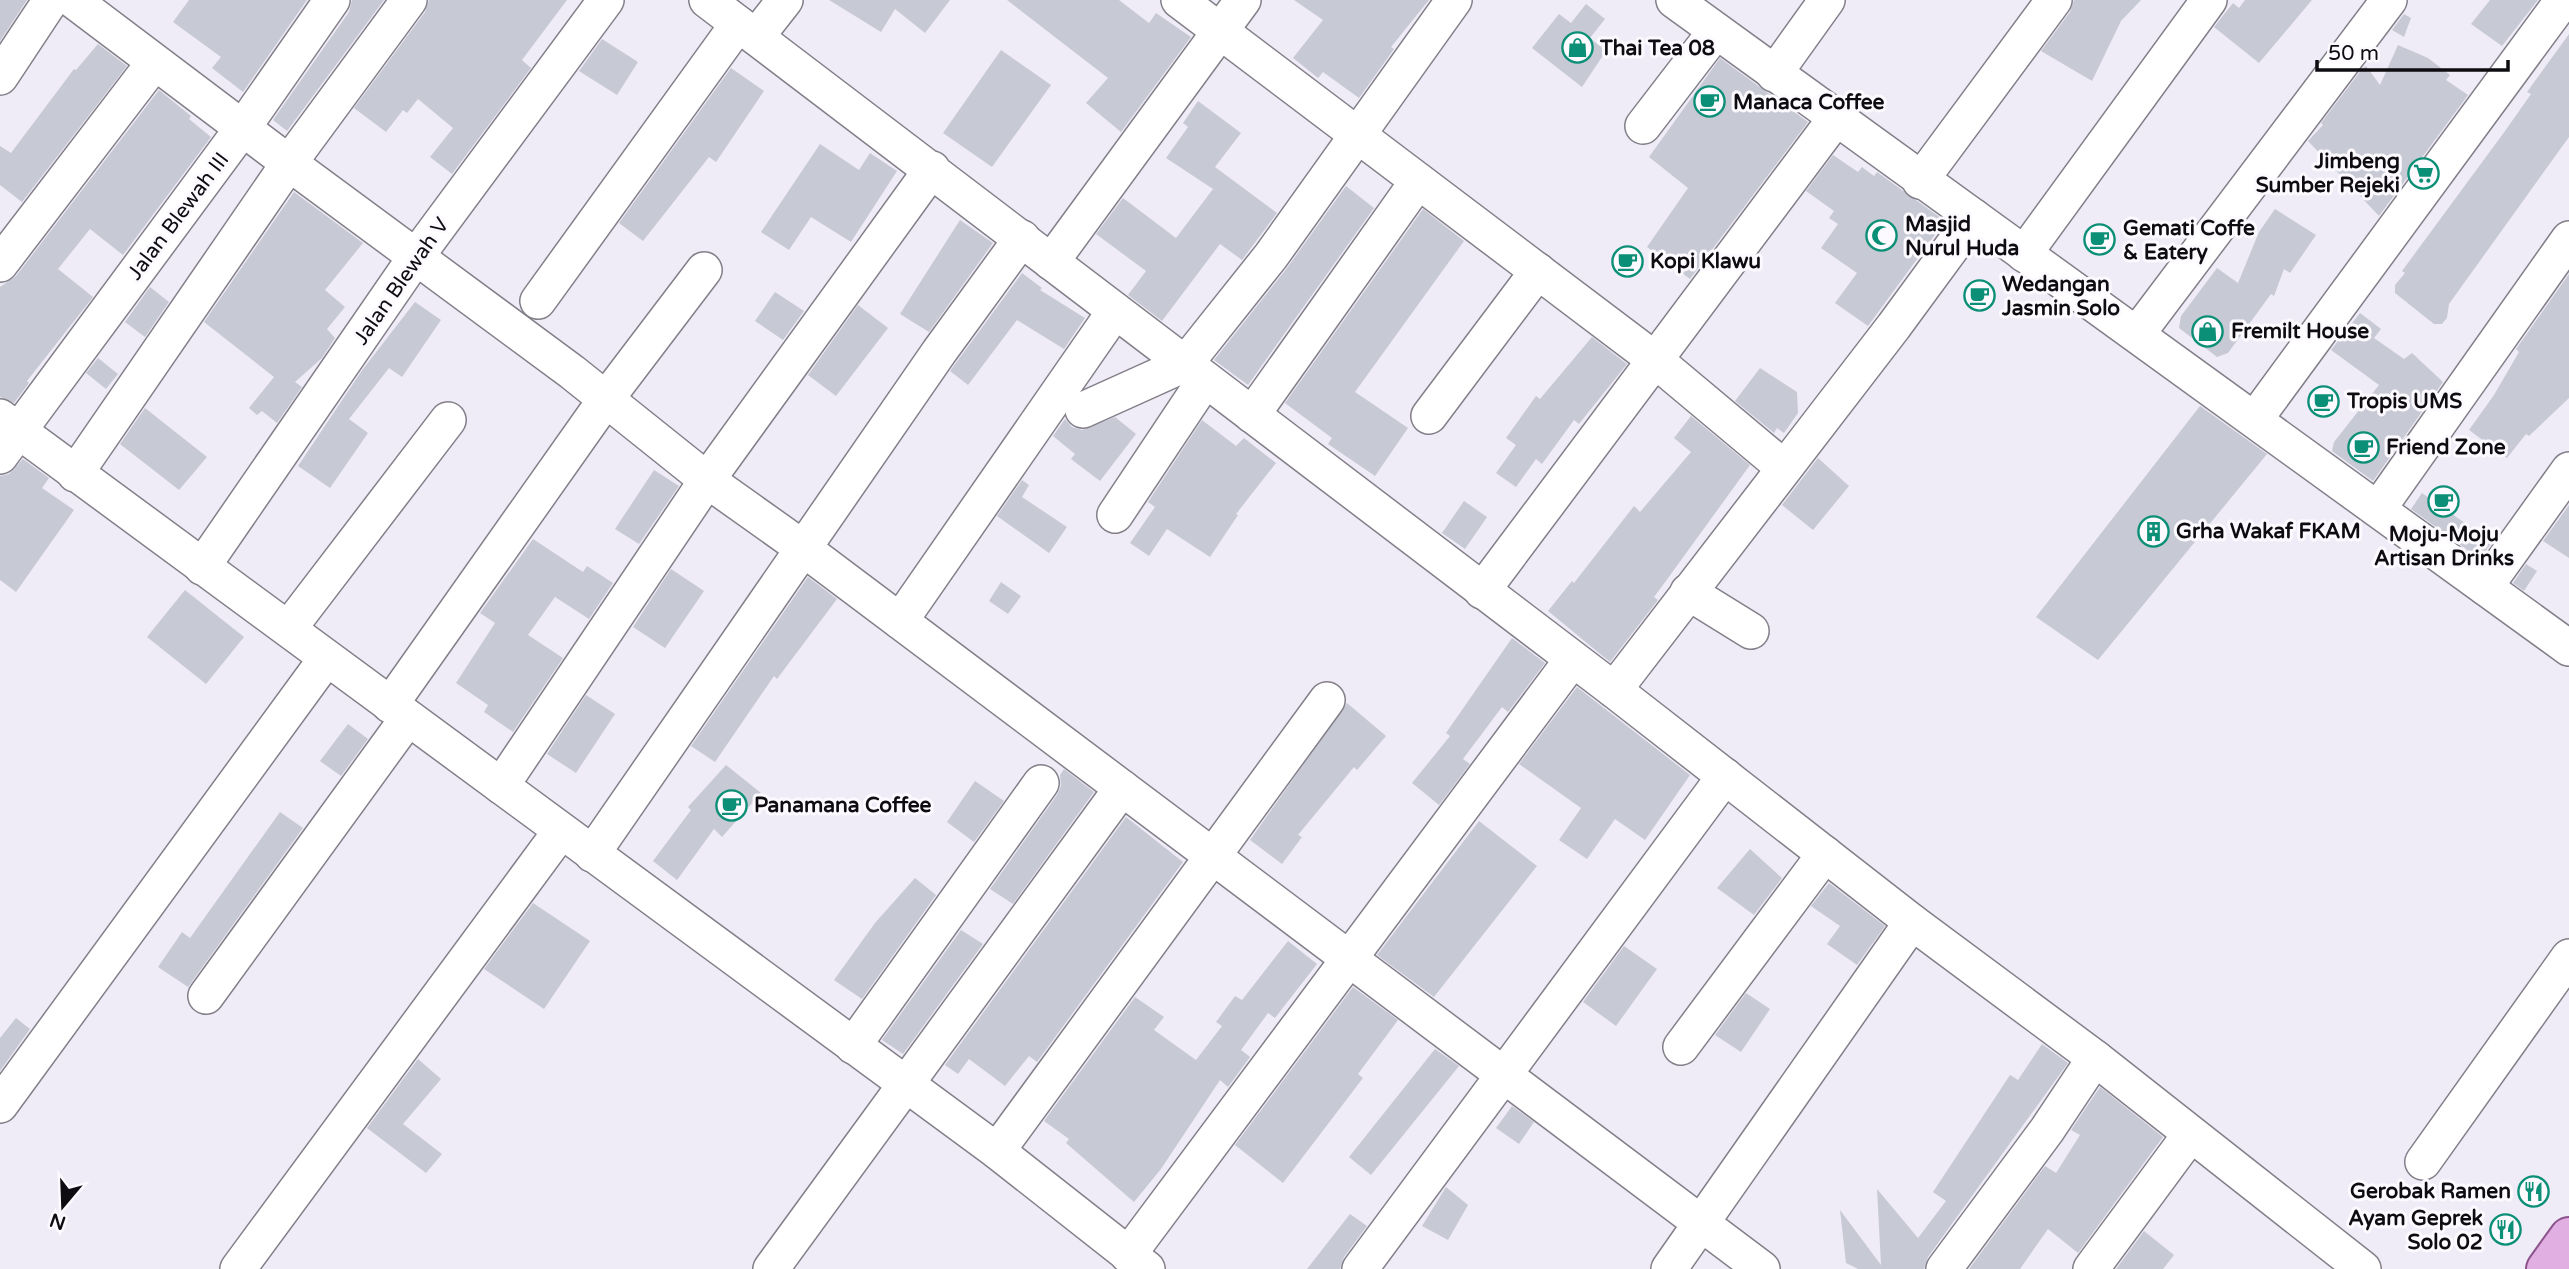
<svg xmlns="http://www.w3.org/2000/svg" width="2569" height="1269" font-family="'Varela Round',sans-serif">
  <style>
    .building { fill: #c7c9d4 }
    .lines { fill: none; stroke-linecap: round; stroke-linejoin: round }
    .minor-casing { stroke: #837f89; stroke-width: 38 }
    .major-casing { stroke: #8b548c; stroke-width: 42 }
    .minor { stroke: #fff; stroke-width: 35 }
    .major { stroke: #e2afe2; stroke-width: 38 }
    .labels { text-anchor: middle; stroke-width: 6; stroke-linejoin: round; paint-order: stroke }
    .poi-label { font-size: 21px; font-weight: bold; fill: #0e0c10; stroke: #fcfaff; text-anchor: start }
    .street-label { font-size: 21px; fill: #0e0c10; stroke: #fcfaff }
  </style>
  <rect width="100%" height="100%" fill="#f0ecf7"/>
  <g class="building">
    <path d="M0,0h27l-27,41z"/>
    <path d="M189,0h118l-64,92 -31,-24 9,-11 -48,-35z"/>
    <path d="M352,0h32l-97,131 -14,-11 76,-108z"/>
    <path d="M429,0h138l-45,60 9,8 -79,106 -22,-17 23,-29 -35,-29 -11,14 -4,-3 -17,22 -32,-24 71,-96z"/>
    <path d="M829,0h121l-25,33 -30,-24 -14,23z"/>
    <path d="M1007,0h112l30,23 7,-10 35,24 -70,95 -35,-29 22,-25z"/>
    <path d="M1294,0h135l-38,47 3,2 -35,49 -36,-26 -5,6 -25,-20 30,-38z"/>
    <path d="M2074,0h67l-20,21 -29,60 -51,-30 29,-39z"/>
    <path d="M2245,0h67l-53,63 -45,-36 19,-24 6,5z"/>
    <path d="M2490,0h48l-36,46 -31,-22z"/>
    <path d="M1586,4l19,15 -15,19 16,13 -24,36 -50,-39 27,-34 12,9z"/>
    <path d="M2404,14l7,4 -7,19 -12,-7z"/>
    <path d="M2569,34v103l-120,167 -2,14 -5,6h-8l-39,-31v-8l10,-12 -3,-2 103,-140 26,-37 -4,-2z"/>
    <path d="M602,39l36,23 -21,33 -38,-24z"/>
    <path d="M98,44l29,22 -105,136 -22,-17v-39l11,7 63,-84 2,1z"/>
    <path d="M2398,45l30,13 22,17 -4,5 22,15 -89,121 -71,-75 15,-16 -2,-2 41,-54 4,-3 14,19z"/>
    <path d="M1001,50l50,35 -59,82 -49,-34z"/>
    <path d="M1720,58l88,64 -118,157 -43,-32 41,-59 -39,-31z"/>
    <path d="M731,68l33,23 -48,71 -7,-5 -66,84 -24,-18z"/>
    <path d="M159,90l32,26 -2,3 22,18 -88,118 -33,-26 -32,40 35,28 -66,84 2,2 -15,20 -14,-6v-110l16,-11z"/>
    <path d="M1198,101l43,32 -26,34 62,46 -35,47 -22,-16 -58,77 -34,-26 18,-24 -50,-37 27,-36 53,40 37,-49 -47,-31 22,-31 -5,-4z"/>
    <path d="M820,144l39,26 11,-17 27,18 -46,71 -40,-25 -22,33 -28,-18z"/>
    <path d="M1833,155l25,17 4,-5 12,9 3,-4 68,49 -77,105 -33,-23 22,-30 -36,-25 17,-24 -9,-6 5,-7 -28,-20z"/>
    <path d="M1346,186l28,22 -126,177 -34,-25 73,-92z"/>
    <path d="M294,192l69,51 -38,47 20,17 -18,22 8,9 -13,20 -27,24 7,5 -25,36 -15,-12 -5,4 -8,-7 25,-31 -70,-55z"/>
    <path d="M1423,209l41,32 -109,151 53,36 -33,48 -47,-32 4,-6 -47,-35z"/>
    <path d="M2275,209l41,26 -26,38 -6,-4 -10,27 -3,-2 -43,59 -11,4 -38,-29 2,-12 36,-48 21,15 21,-51z"/>
    <path d="M960,220l33,23 -64,89 -29,-18z"/>
    <path d="M1022,273l20,15 -2,2 45,28 -21,31 -47,-29 -49,65 -18,-14z"/>
    <path d="M2569,274v124l-40,38 -3,-2 -19,24 -38,-28 25,-35 25,-43 -3,-3z"/>
    <path d="M150,287l19,15 -24,35 -20,-15z"/>
    <path d="M775,292l29,19 -21,29 -28,-19z"/>
    <path d="M415,302l26,18 -39,57 -13,-9 -40,51 19,14 -38,55 -32,-22 65,-97z"/>
    <path d="M858,305l30,23 -52,68 -28,-21z"/>
    <path d="M2360,313l21,16 -7,9 30,21 8,-6 31,29 -70,99 -41,-30 2,-9 45,-57 -48,-35z"/>
    <path d="M1592,337l35,27 -48,60 -5,-4 -32,44 -6,-5 -20,28 -20,-14 20,-28 -10,-7 30,-42 4,3z"/>
    <path d="M98,358l20,16 -12,15 -20,-16z"/>
    <path d="M1760,368l37,24 1,21 -14,20 -7,-5 -3,5 -39,-32z"/>
    <path d="M2200,406l67,48 -169,206 -62,-43z"/>
    <path d="M145,408l62,49 -28,33 -59,-46z"/>
    <path d="M1691,416l59,49 -87,120 -9,12 4,3 -48,62 -62,-51 24,-30 2,2 60,-77 6,6 51,-60 -17,-14z"/>
    <path d="M1115,417l21,17 -36,47 -29,-22 4,-5 -22,-18 12,-17 7,8 10,3z"/>
    <path d="M1202,420l34,26 8,-8 32,25 -40,51 2,1 -28,42 -43,-28 -18,27 -19,-13 25,-36 -7,-5z"/>
    <path d="M1818,458l31,28 -36,44 -31,-25z"/>
    <path d="M23,459l26,19 -7,10 32,22 -58,82 -16,-12v-104l9,-2z"/>
    <path d="M654,470l25,16 -40,58 -24,-15z"/>
    <path d="M1022,480l7,5 -7,12 45,30 -18,26 -52,-37z"/>
    <path d="M2422,493l70,49 -12,17 -69,-50z"/>
    <path d="M1464,501l23,16 -22,32 -23,-16z"/>
    <path d="M2569,505v53l-26,-17z"/>
    <path d="M533,539l50,33 4,-6 26,17 -24,36 -34,-22 -27,38 35,23 -50,74 -29,-20 4,-7 -32,-22 39,-60 -15,-10z"/>
    <path d="M2526,564l11,7 -13,20 -11,-8z"/>
    <path d="M671,569l33,22 -39,57 -32,-21z"/>
    <path d="M808,577l29,22 -60,80 -3,-3 -59,86 -24,-16z"/>
    <path d="M1001,582l20,14 -13,18 -19,-13z"/>
    <path d="M185,590l59,47 -38,47 -59,-47z"/>
    <path d="M1512,638l33,25 -37,49 -6,-5 -39,52 7,5 -31,41 -27,-22 38,-47 -4,-3z"/>
    <path d="M1577,687l113,88 -45,65 -30,-21 -28,40 -28,-19 22,-32 -62,-44z"/>
    <path d="M586,695l29,19 -39,59 -29,-19z"/>
    <path d="M1347,703l39,33 -29,34 -3,-3 -56,68 4,2 -20,27 -32,-24z"/>
    <path d="M348,724l20,15 -27,37 -21,-15z"/>
    <path d="M726,765l35,28 -39,44 -8,-8 -37,51 -24,-19 38,-51 -3,-3z"/>
    <path d="M1064,769l30,23 -81,112 -23,-15 67,-94 4,-9 -1,-11z"/>
    <path d="M975,781l29,20 -30,41 -27,-20z"/>
    <path d="M280,812l23,16 -115,159 -30,-20 24,-35 8,6z"/>
    <path d="M1126,817l57,45 -146,200 -8,-6 -24,30 -36,-27 -11,15 -13,-9z"/>
    <path d="M1479,821l58,45 -103,131 -57,-42z"/>
    <path d="M1750,849l32,29 -28,37 -37,-27z"/>
    <path d="M915,878l21,17 -74,104 -28,-19 41,-57z"/>
    <path d="M1829,883l56,43 -28,39 -30,-21 13,-18 -29,-20z"/>
    <path d="M533,903l57,38 -46,68 -60,-40z"/>
    <path d="M961,930l22,14 -80,110 -21,-14z"/>
    <path d="M1288,941l29,23 -42,54 -7,-5 -27,37 9,7 -22,30 -8,-7 -59,89 -27,33 -68,-59 3,-4 -25,-18 91,-124 29,20 -10,13 42,30 26,-34 -6,-4 19,-26 7,4z"/>
    <path d="M1624,946l33,23 -41,57 -33,-24z"/>
    <path d="M1353,987l45,33 -40,54 5,4 -80,105 -48,-38z"/>
    <path d="M1746,993l24,16 -29,43 -26,-17z"/>
    <path d="M16,1018l14,11 -30,42v-33z"/>
    <path d="M2042,1044l26,19 -140,194 -4,12h-66l-12,-6 -6,-53 41,55 -4,-76 41,49 28,-37 -13,-9 77,-117 8,5z"/>
    <path d="M1435,1049l24,17 -88,109 -22,-18z"/>
    <path d="M418,1059l23,20 -38,45 39,30 -16,19 -59,-45z"/>
    <path d="M2100,1087l63,50 -85,116 -30,-24 -28,40h-51l76,-103 11,7 24,-38 -9,-5z"/>
    <path d="M1512,1106l22,16 -15,22 -23,-16z"/>
    <path d="M1446,1187l22,18 -20,35 -26,-14z"/>
    <path d="M1350,1214l17,12 -23,31 -4,12h-33z"/>
    <path d="M2144,1231l30,24 -11,14h-47z"/>
  </g>
  <g class="lines">
    <defs>
      <g id="minor">
        <path d="M73,0l216,163 -214,311"/>
        <path d="M409,0l-120,163 283,209 135,108 97,69 958,720"/>
        <path d="M707,0l907,690 298,232 183,136 268,211"/>
        <path d="M1179,0l475,359 129,108"/>
        <path d="M1674,0l895,648"/>
        <path d="M756,37l29,-37"/>
        <path d="M1774,74l53,-74"/>
        <path d="M0,77l51,-77"/>
        <path d="M1643,126l73,-95"/>
        <path d="M1920,181l134,-181"/>
        <path d="M2024,254l185,-254"/>
        <path d="M1051,262l192,-262"/>
        <path d="M0,264l154,-201"/>
        <path d="M538,301l200,-277"/>
        <path d="M2137,334l252,-334"/>
        <path d="M1083,410l102,-46 86,-108 183,-256"/>
        <path d="M1252,415l166,-234"/>
        <path d="M1429,416l109,-145"/>
        <path d="M0,417l997,734 150,118"/>
        <path d="M2255,419l308,-419"/>
        <path d="M0,456l242,-327 90,-129"/>
        <path d="M2378,509l191,-270"/>
        <path d="M1115,515l90,-135"/>
        <path d="M202,567l213,-309 191,-258"/>
        <path d="M2485,587l84,-117"/>
        <path d="M1482,591l354,-473"/>
        <path d="M1688,592l63,39"/>
        <path d="M900,621l215,-310"/>
        <path d="M289,628l159,-208"/>
        <path d="M1614,690l280,-364 80,-109"/>
        <path d="M390,705l216,-306 98,-129"/>
        <path d="M501,786l206,-306 225,-311"/>
        <path d="M592,854l347,-502 83,-114"/>
        <path d="M206,996l202,-278"/>
        <path d="M853,1046l188,-263"/>
        <path d="M1681,1047l144,-193"/>
        <path d="M0,1105l326,-446"/>
        <path d="M997,1151l330,-451"/>
        <path d="M2423,1162l146,-205"/>
        <path d="M1128,1255l444,-595"/>
        <path d="M238,1269l323,-438"/>
        <path d="M771,1269l351,-481"/>
        <path d="M1360,1269l365,-493"/>
        <path d="M1669,1269l243,-347"/>
        <path d="M1944,1269l103,-139 48,-72"/>
        <path d="M2091,1269l99,-134"/>
      </g>
      <path id="major" d="M2546,1269l23,-32"/>
    </defs>
    <use href="#minor" class="minor-casing"/>
    <use href="#major" class="major-casing"/>
    <use href="#minor" class="minor"/>
    <use href="#major" class="major"/>
  </g>
  <defs>
    <symbol id="shop-ring" viewBox="-11 -11 22 22"><circle r="9.5" fill="#fcfaff" stroke="#0b8f76" stroke-width="1.5"/><path d="M-5-2.5h2.3a2.7 3.5 0 0 1 5.4 0H5L5.5 6h-11ZM-1.5-2.5h3a1.5 2.3 0 0 0-3 0Z" fill="#0b8f76"/></symbol>
    <symbol id="cafe-ring" viewBox="-11 -11 22 22"><circle r="9.5" fill="#fcfaff" stroke="#0b8f76" stroke-width="1.5"/><path d="M-5.5-4.5H6V0H3Q3 3.5 0 3.5H-2.5Q-5.5 3.5-5.5 0ZM3-3.2v2h1.7v-2ZM-6 4.5H4V6H-6Z" fill="#0b8f76"/></symbol>
    <symbol id="supermarket-ring" viewBox="-11 -11 22 22"><circle r="9.5" fill="#fcfaff" stroke="#0b8f76" stroke-width="1.5"/><path d="M-6-5.5h2.5l.6 2H6L4.5 2H-2.5L-4.4-4H-6ZM-1.5 3.2a1.3 1.3 0 1 0 .1 0ZM3 3.2a1.3 1.3 0 1 0 .1 0Z" fill="#0b8f76"/></symbol>
    <symbol id="mosque-ring" viewBox="-11 -11 22 22"><circle r="9.5" fill="#fcfaff" stroke="#0b8f76" stroke-width="1.5"/><path d="M3.5-4.9A6 6 0 1 0 3.5 4.9A5 5 0 1 1 3.5-4.9Z" fill="#0b8f76"/></symbol>
    <symbol id="building-ring" viewBox="-11 -11 22 22"><circle r="9.5" fill="#fcfaff" stroke="#0b8f76" stroke-width="1.5"/><path d="M-4-6H4V6H1V3H-1V6H-4ZM-2.5-4.3h1.7v1.8h-1.7ZM.8-4.3h1.7v1.8H.8ZM-2.5-1h1.7V.8h-1.7ZM.8-1h1.7V.8H.8Z" fill="#0b8f76"/></symbol>
    <symbol id="restaurant-ring" viewBox="-11 -11 22 22"><circle r="9.5" fill="#fcfaff" stroke="#0b8f76" stroke-width="1.5"/><path d="M-5-6h1v4h1v-4h1v4h1v-4h1v5L-1.5 .5V6h-2V.5L-5-1ZM5-6V6H3V1.5H1.5Q1.5-4 5-6Z" fill="#0b8f76"/></symbol>
  </defs>
  <g fill-rule="evenodd">
    <use href="#shop-ring" x="1560" y="30" width="35" height="35"/>
    <use href="#cafe-ring" x="1692" y="84" width="35" height="35"/>
    <use href="#supermarket-ring" x="2406" y="156" width="35" height="35"/>
    <use href="#mosque-ring" x="1864" y="218" width="35" height="35"/>
    <use href="#cafe-ring" x="2082" y="222" width="35" height="35"/>
    <use href="#cafe-ring" x="1610" y="244" width="35" height="35"/>
    <use href="#cafe-ring" x="1962" y="278" width="35" height="35"/>
    <use href="#shop-ring" x="2190" y="314" width="35" height="35"/>
    <use href="#cafe-ring" x="2306" y="384" width="35" height="35"/>
    <use href="#cafe-ring" x="2346" y="430" width="35" height="35"/>
    <use href="#cafe-ring" x="2426" y="484" width="35" height="35"/>
    <use href="#building-ring" x="2136" y="514" width="35" height="35"/>
    <use href="#cafe-ring" x="714" y="788" width="35" height="35"/>
    <use href="#restaurant-ring" x="2516" y="1174" width="35" height="35"/>
    <use href="#restaurant-ring" x="2488" y="1212" width="35" height="35"/>
  </g>
  <g class="labels">
    <g class="poi-label">
      <text x="1600" y="55">Thai Tea 08</text>
      <text x="1733" y="109">Manaca Coffee</text>
      <text x="2400" y="168" text-anchor="end">Jimbeng<tspan x="2400" dy="24">Sumber Rejeki</tspan></text>
      <text x="1905" y="231">Masjid<tspan x="1905" dy="24">Nurul Huda</tspan></text>
      <text x="2123" y="235">Gemati Coffe<tspan x="2123" dy="24">&amp; Eatery</tspan></text>
      <text x="1650" y="268">Kopi Klawu</text>
      <text x="2002" y="291">Wedangan<tspan x="2002" dy="24">Jasmin Solo</tspan></text>
      <text x="2231" y="338">Fremilt House</text>
      <text x="2347" y="408">Tropis UMS</text>
      <text x="2386" y="454">Friend Zone</text>
      <text x="2176" y="538">Grha Wakaf FKAM</text>
      <text x="2444" y="541" text-anchor="middle">Moju-Moju<tspan x="2444" dy="24">Artisan Drinks</tspan></text>
      <text x="754" y="812">Panamana Coffee</text>
      <text x="2511" y="1198" text-anchor="end">Gerobak Ramen</text>
      <text x="2483" y="1225" text-anchor="end">Ayam Geprek<tspan x="2483" dy="24">Solo 02</tspan></text>
    </g>
    <g class="street-label">
      <text transform="translate(178 216) rotate(-53)" y="7">Jalan Blewah III</text>
      <text transform="translate(401 281) rotate(-55)" y="7">Jalan Blewah V</text>
    </g>
  </g>
  <g transform="translate(63 1206) rotate(199)" stroke="#fcfaff" stroke-width="5" paint-order="stroke">
  <path d="M0-5L12 26L0 18L-12 26Z" fill="#0e0c10"/>
  <text y="-10" font-size="19" font-weight="bold" text-anchor="middle" fill="#0e0c10">N</text>
  </g>
  <path d="M2317 60v10h191v-10" fill="none" stroke="#0e0c10" stroke-width="3.5"/>
  <text x="2328" y="60" font-size="21" fill="#0e0c10" stroke="#fcfaff" stroke-width="5" paint-order="stroke">50 m</text>
</svg>
